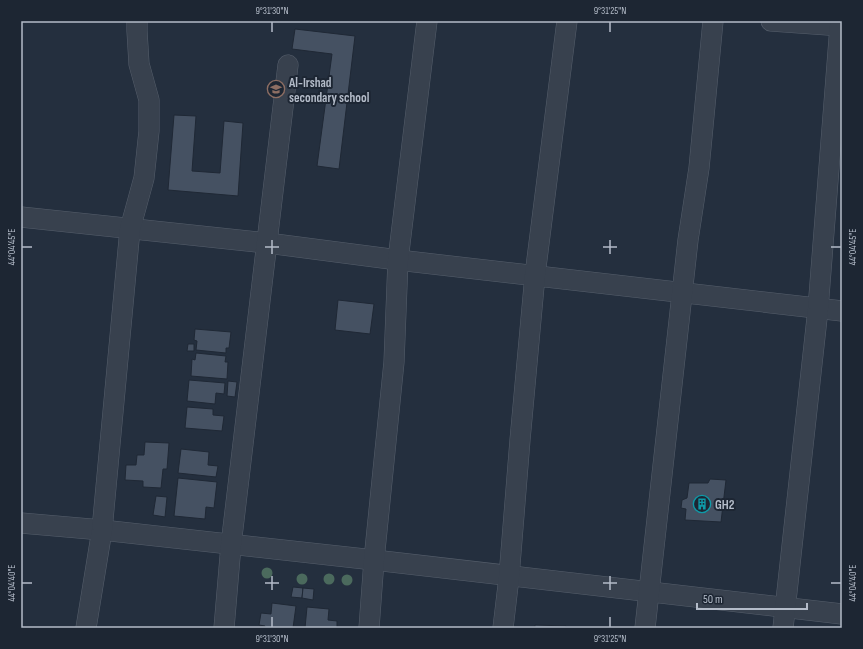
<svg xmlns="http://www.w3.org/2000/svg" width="863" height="649" font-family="'Sofia Sans Condensed',sans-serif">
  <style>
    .building { fill: #455162; stroke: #1f2835 }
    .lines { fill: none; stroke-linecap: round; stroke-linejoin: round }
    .minor-casing { stroke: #565f6c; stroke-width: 21 }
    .minor { stroke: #38414e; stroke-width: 20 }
    .tree { fill: #4b6a5d }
    .ticks { fill: none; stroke: #b4bcc9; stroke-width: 1.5 }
    .labels { text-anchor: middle; stroke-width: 4; stroke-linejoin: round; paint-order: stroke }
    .poi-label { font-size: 13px; font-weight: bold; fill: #b4bcc9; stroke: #1d2633; text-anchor: start }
    .neatline { fill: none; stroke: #b4bcc9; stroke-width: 1.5 }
    .ticks-label { font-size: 10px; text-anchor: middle; fill: #b4bcc9 }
  </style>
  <rect width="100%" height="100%" fill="#242f3e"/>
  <g class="building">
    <path d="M295,29l60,7 -16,133 -22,-3 15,-112 -40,-5z"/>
    <path d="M174,115l22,1 -4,55 28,2 4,-52 19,2 -5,73 -70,-6z"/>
    <path d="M338,300l36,4 -4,30 -35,-4z"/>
    <path d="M195,329l36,3 -2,16h-3v5l-30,-3 1,-9 -3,-1z"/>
    <path d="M188,344h6v7h-7z"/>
    <path d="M196,353l30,3 -1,6h3l-1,17 -36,-3 1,-17 3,1z"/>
    <path d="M189,380l36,3 -1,11 -8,-1 -1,11 -28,-3z"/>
    <path d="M228,381l9,1 -2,15 -8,-1z"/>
    <path d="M187,407l26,2v6l11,1 -2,15 -37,-3z"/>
    <path d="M145,442l24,1 -2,26h-4l-2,19 -18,-1v-6l-18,-1 1,-15h10l1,-10h7z"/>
    <path d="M181,449l28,3 -1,13 10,1 -2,11 -38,-4z"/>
    <path d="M178,478l39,4 -3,26 -8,-1 -1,12 -31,-3z"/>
    <path d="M710,479l16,1 -5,42 -36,-2 1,-11 -5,-1 1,-8 5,-2 2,-15h19z"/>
    <path d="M156,496l11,1 -2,20 -12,-2z"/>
    <path d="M293,587l10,1 -1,10 -11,-1z"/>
    <path d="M303,588l11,1 -1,11 -11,-2z"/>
    <path d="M272,603l24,3 -3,22h-28v-2l-6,-1 2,-12 10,1z"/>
    <path d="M307,607l22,2 -1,11 9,1v7h-32z"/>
    <path d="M535,625l31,1v2h-31z"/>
  </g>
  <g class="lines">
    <defs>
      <g id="minor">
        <path d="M771,21l71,5"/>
        <path d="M21,217l246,26 131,17 444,51"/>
        <path d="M21,523l81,7 272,30 468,54"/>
        <path d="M86,628l16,-98 28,-301 14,-51 5,-47v-31l-10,-36 -2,-33v-10"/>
        <path d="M224,628l7,-83 57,-480"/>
        <path d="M369,628l5,-68 20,-198 4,-102 29,-239"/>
        <path d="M503,628l6,-51 11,-137 15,-165 32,-254"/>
        <path d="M645,628l43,-388 11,-72 14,-147"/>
        <path d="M783,628l35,-319 22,-283"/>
      </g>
    </defs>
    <use href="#minor" class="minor-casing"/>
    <use href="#minor" class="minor"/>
  </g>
  <g class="tree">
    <circle cx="267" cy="573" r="5.5"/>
    <circle cx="302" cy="579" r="5.5"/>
    <circle cx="329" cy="579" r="5.5"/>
    <circle cx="347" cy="580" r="5.5"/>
  </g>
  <path class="ticks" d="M272,22v10M610,22v10M272,240v14M610,240v14M22,247h10M265,247h14M603,247h14M831,247h10M272,576v14M610,576v14M22,583h10M265,583h14M603,583h14M831,583h10M272,617v10M610,617v10"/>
  <defs>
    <symbol id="school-ring" viewBox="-11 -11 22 22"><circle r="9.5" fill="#1d2633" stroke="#8d6e63" stroke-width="1.5"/><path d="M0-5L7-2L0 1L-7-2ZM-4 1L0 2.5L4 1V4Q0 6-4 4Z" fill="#8d6e63"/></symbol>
    <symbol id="building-ring" viewBox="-11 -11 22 22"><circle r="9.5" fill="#1d2633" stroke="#0f9aa8" stroke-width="1.5"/><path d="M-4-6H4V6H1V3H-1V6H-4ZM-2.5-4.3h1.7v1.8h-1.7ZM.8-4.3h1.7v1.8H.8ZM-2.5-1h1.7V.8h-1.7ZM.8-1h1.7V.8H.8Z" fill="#0f9aa8"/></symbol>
  </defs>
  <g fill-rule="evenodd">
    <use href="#school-ring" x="266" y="79" width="20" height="20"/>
    <use href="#building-ring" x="692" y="494" width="20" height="20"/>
  </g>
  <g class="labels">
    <g class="poi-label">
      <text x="289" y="87">Al-Irshad<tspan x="289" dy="15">secondary school</tspan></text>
      <text x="715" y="509">GH2</text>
    </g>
  </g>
  <rect width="863" height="649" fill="none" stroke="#1d2633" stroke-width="44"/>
  <path d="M697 603v6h110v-6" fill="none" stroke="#b4bcc9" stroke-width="2"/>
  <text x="703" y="603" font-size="12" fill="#b4bcc9" stroke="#1d2633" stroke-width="3" paint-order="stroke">50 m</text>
  <rect x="22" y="22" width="819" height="605" class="neatline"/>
  <g class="ticks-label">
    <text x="272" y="14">9°31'30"N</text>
    <text x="610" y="14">9°31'25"N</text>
    <text transform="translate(852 247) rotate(-90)" y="4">44°04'45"E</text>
    <text transform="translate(11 247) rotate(-90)" y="4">44°04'45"E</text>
    <text transform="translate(852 583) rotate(-90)" y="4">44°04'40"E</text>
    <text transform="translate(11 583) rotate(-90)" y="4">44°04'40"E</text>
    <text x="272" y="642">9°31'30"N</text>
    <text x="610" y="642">9°31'25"N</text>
  </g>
</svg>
